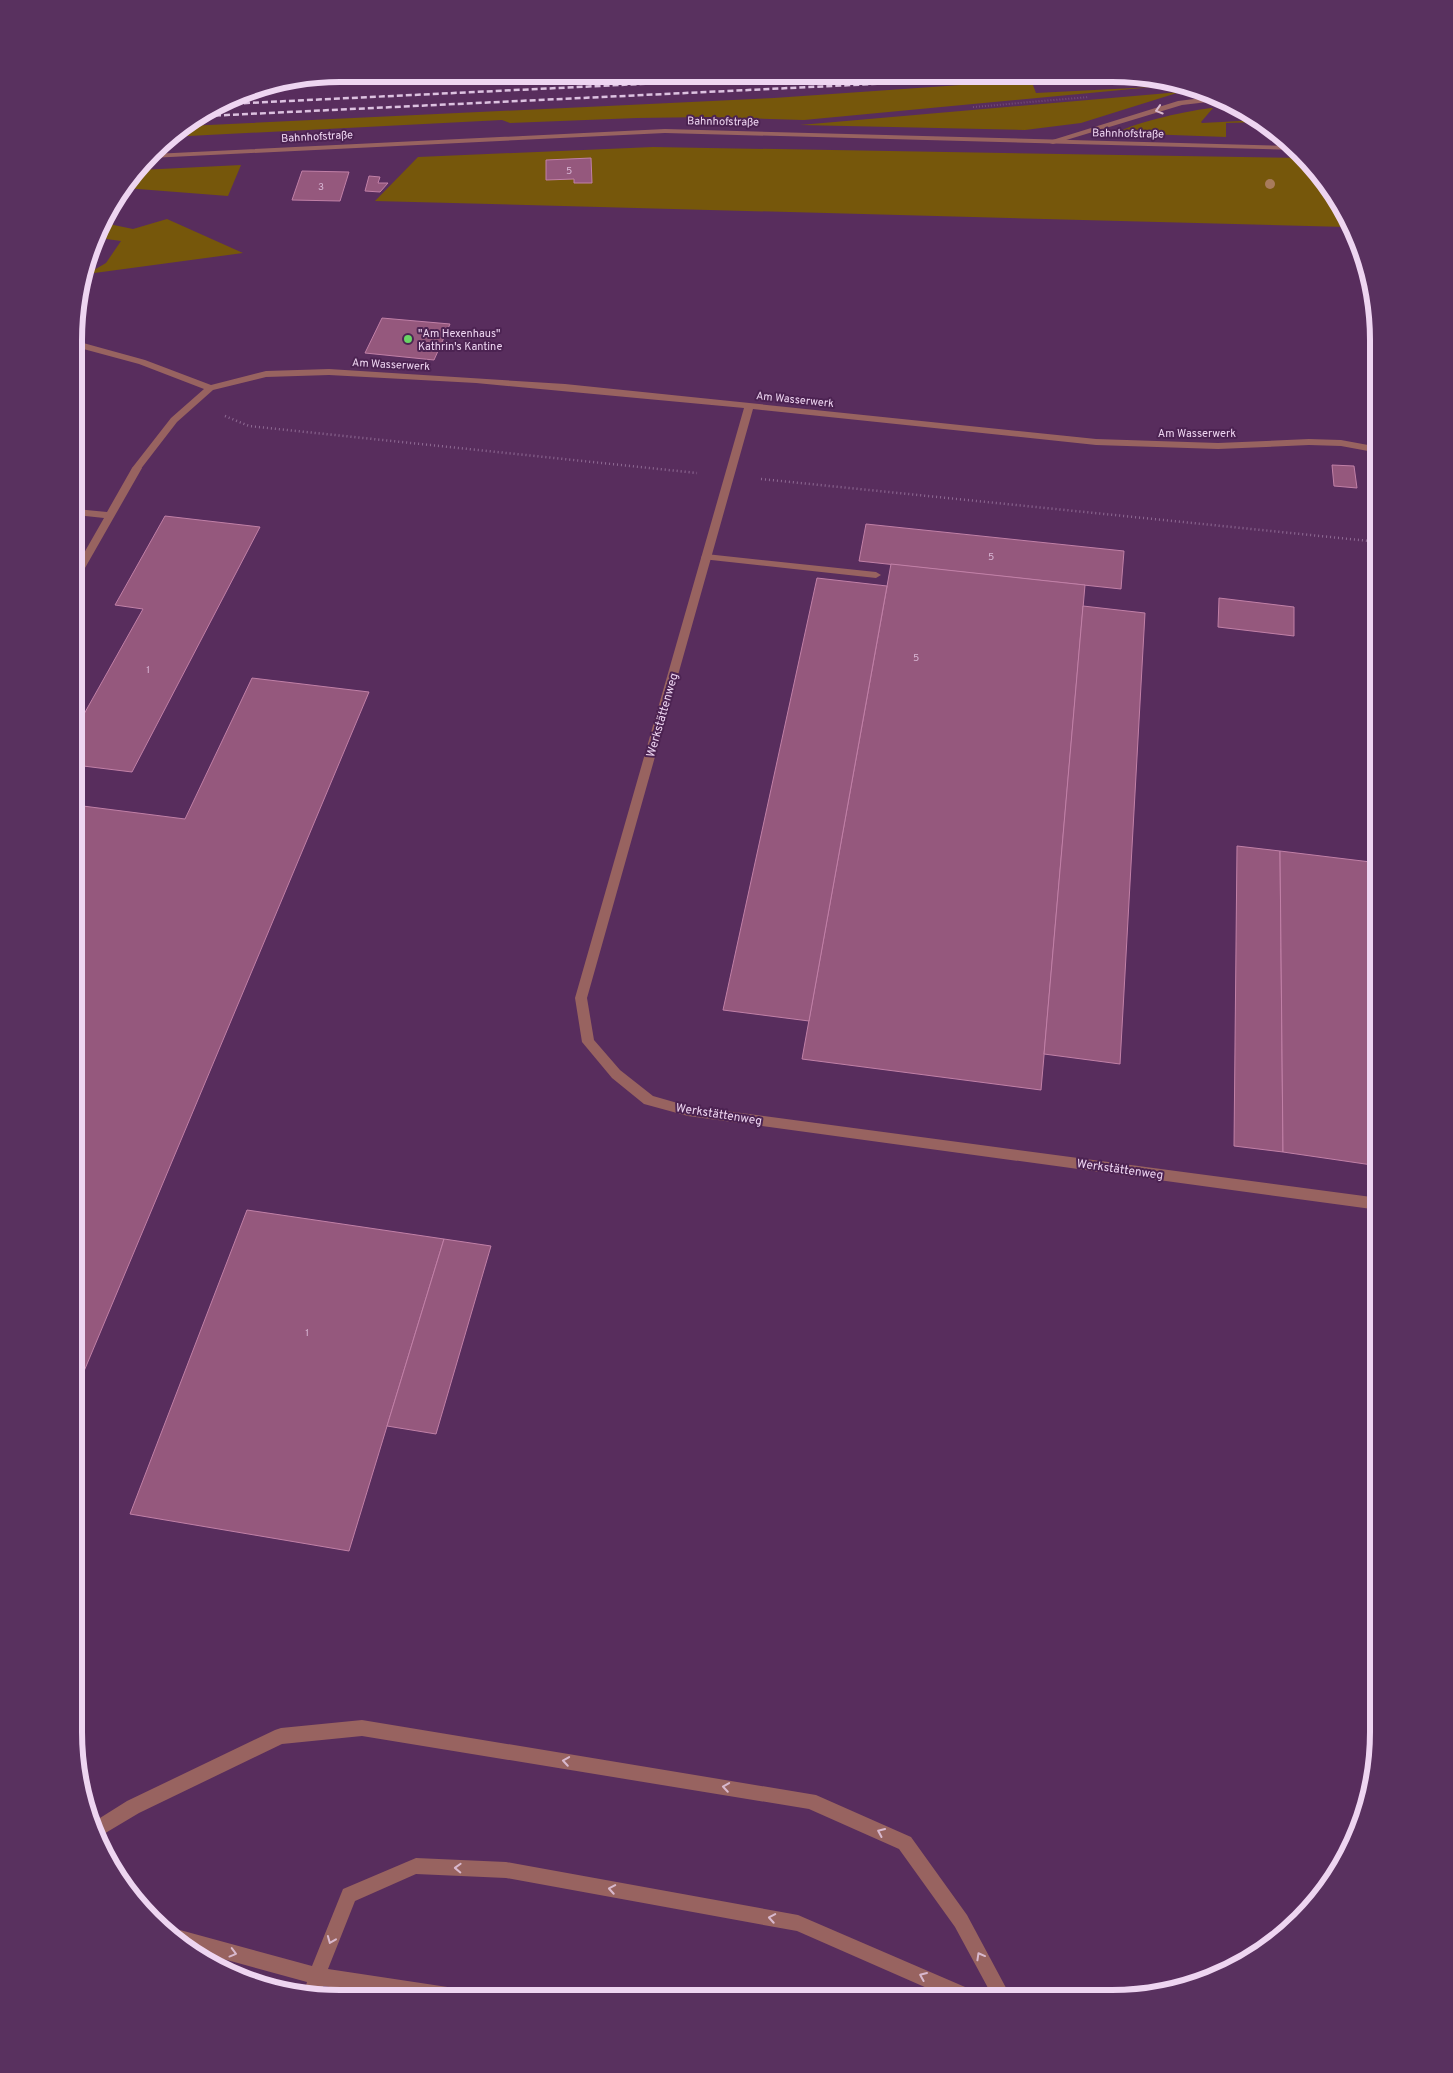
<svg xmlns="http://www.w3.org/2000/svg" width="1453" height="2073" font-family="Overpass,sans-serif">
  <style>
    .green { fill: #76570b }
    .building { fill: #95587d; stroke: #c180a7 }
    .lines { fill: none; stroke-linecap: round; stroke-linejoin: round }
    .path-far1 { stroke: #8f6b94; stroke-width: 2; stroke-dasharray: 0.5 2.5; stroke-linecap: butt }
    .path { stroke: #8f6b94; stroke-width: 2.5; stroke-dasharray: 1 3; stroke-linecap: butt }
    .service { fill: #986360; fill-rule: evenodd }
    .minor { fill: #986360; fill-rule: evenodd }
    .rail { stroke: #dcc1e0; stroke-width: 2.5; stroke-dasharray: 6 3; stroke-linecap: butt }
    .tree { fill: #a87b5c }
    .oneway { stroke: #d8b8cd }
    .poi-dot { fill: #68d465; stroke: #4c2352; stroke-width: 2 }
    .labels { text-anchor: middle; stroke-width: 4; stroke-linejoin: round; paint-order: stroke }
    .number-label { font-size: 10px; fill: #d8b6d4 }
    .far-street-label { font-size: 11px; fill: #eed5f1; stroke: #4c2352 }
    .far-poi-label { font-size: 11px; fill: #eed5f1; stroke: #4c2352; text-anchor: start }
    .street-label { font-size: 12px; fill: #eed5f1; stroke: #4c2352 }
    .rim { fill: none; stroke: #eed5f1; stroke-width: 6 }
  </style>
  <rect width="100%" height="100%" fill="#582d5d"/>
  <g class="green">
    <path d="M1031,80l5,13 117,-6 -349,33 -94,-3 -73,1 -127,5 -8,-3 -333,17 19,-11 586,-28z"/>
    <path d="M1180,92l-99,31 -56,7 -225,-5z"/>
    <path d="M1213,108l-12,14 1,1 57,-3 4,2 -37,1v14l-108,-4c12,-10 77,-24 95,-25z"/>
    <path d="M653,147l651,11c21,21 38,39 42,69l-971,-26 43,-44z"/>
    <path d="M241,165l-13,31 -103,-8 15,-18z"/>
    <path d="M167,219l76,34 -156,21 19,-11 15,-22 -22,-3 5,-15 29,6z"/>
  </g>
  <g class="building">
    <path d="M591,158l1,25h-18v-4l-28,1v-20z"/>
    <path d="M302,171l47,1 -9,29 -48,-1z"/>
    <path d="M369,176l11,1 -2,6h10l-8,9 -15,-1z"/>
    <path d="M382,318l68,6 -16,36 -69,-7z"/>
    <path d="M1332,465l22,1 3,22 -23,-2z"/>
    <path d="M165,516l95,11 -128,245 -57,-7v-35l68,-121 -28,-4z"/>
    <path d="M866,524l258,27 -3,38 -262,-28z"/>
    <path d="M891,564l194,21 -44,505 -239,-31z"/>
    <path d="M817,578l70,8 -78,435 -86,-11z"/>
    <path d="M1219,598l75,9v29l-76,-9z"/>
    <path d="M1083,606l62,7 -25,451 -76,-10z"/>
    <path d="M252,678l117,14 -295,703 1,-590 110,14z"/>
    <path d="M1237,846l43,5 3,301 -49,-6z"/>
    <path d="M1280,851l99,12v303l-96,-14z"/>
    <path d="M247,1210l197,29 -95,312 -219,-37z"/>
    <path d="M444,1239l47,7 -55,188 -49,-8z"/>
  </g>
  <g class="lines">
    <path class="path-far1" d="M973,107l116,-10"/>
    <g class="path">
      <path d="M225,416l24,10 448,47"/>
      <path d="M761,479l618,63"/>
    </g>
    <g class="service">
      <path d="M1218,96l7,4 -43,5 -129,39 -7,-2 132,-41z"/>
      <path d="M137,465l5,3 -61,107 -5,3v-11l28,-49 -28,-3v-6l31,3 25,-44z"/>
      <path d="M706,554l170,18 5,3 -5,3 -174,-19 -1,-2z"/>
      <path d="M362,1720l454,75 95,42 56,78 45,84h-18l-39,-72 -56,-78 -90,-40 -447,-73 -80,8 -143,69 -42,25 -5,-15 35,-22 148,-71 6,-2z"/>
      <path d="M416,1858l90,4 292,53 181,78 3,6h-30l-155,-68 -291,-53 -90,-4 -61,27 -27,68 126,19 6,3 2,6h-63l-76,-11 -3,11 -17,-1 4,-14 -120,-33 -9,-5 -15,-14 6,-3 143,39 31,-77z"/>
    </g>
    <g class="minor">
      <path d="M665,129l627,17 4,4 -631,-17 -515,25 3,-4z"/>
      <path d="M76,341l69,19 66,25 55,-14 63,-2 236,15 531,55 122,4 91,-4 32,1 38,7v6l-38,-7 -32,-1 -91,4 -122,-4 -343,-36 -166,589 7,42 26,30 33,26 35,10 691,92v12l-691,-94 -44,-12 -32,-26 -30,-36 -7,-44 169,-590 -268,-25 -147,-8 -63,2 -53,13 -36,32 -37,48 -3,1 -5,-3 39,-50 33,-29 -65,-25 -63,-17z"/>
    </g>
    <g class="rail">
      <path d="M226,104l601,-29"/>
      <path d="M206,116l834,-40"/>
    </g>
  </g>
  <circle class="tree" cx="1270" cy="184" r="5"/>
  <defs><path id="oneway-chevron" d="M-2-3.5L2.5 0L-2 3.5" fill="none" stroke-width="1.6" stroke-linecap="round" stroke-linejoin="round" transform="scale(1.25)"/></defs>
  <g class="oneway">
    <use href="#oneway-chevron" transform="translate(1159 110) rotate(163)"/>
    <use href="#oneway-chevron" transform="translate(566 1761) rotate(-171)"/>
    <use href="#oneway-chevron" transform="translate(726 1787) rotate(-171)"/>
    <use href="#oneway-chevron" transform="translate(881 1832) rotate(-156)"/>
    <use href="#oneway-chevron" transform="translate(458 1868) rotate(-178)"/>
    <use href="#oneway-chevron" transform="translate(612 1889) rotate(-170)"/>
    <use href="#oneway-chevron" transform="translate(772 1918) rotate(-170)"/>
    <use href="#oneway-chevron" transform="translate(331 1940) rotate(112)"/>
    <use href="#oneway-chevron" transform="translate(233 1953) rotate(15)"/>
    <use href="#oneway-chevron" transform="translate(980 1956) rotate(-119)"/>
    <use href="#oneway-chevron" transform="translate(923 1976) rotate(-157)"/>
  </g>
  <circle class="poi-dot" cx="408" cy="339" r="5"/>
  <g class="labels">
    <g class="number-label">
      <text x="569" y="174">5</text>
      <text x="321" y="190">3</text>
      <text x="991" y="560">5</text>
      <text x="916" y="661">5</text>
      <text x="148" y="673">1</text>
      <text x="307" y="1336">1</text>
    </g>
    <g class="far-street-label">
      <text transform="translate(723 121) rotate(1)" y="4">Bahnhofstraße</text>
      <text transform="translate(1128 133) rotate(1)" y="4">Bahnhofstraße</text>
      <text transform="translate(317 136) rotate(-3)" y="4">Bahnhofstraße</text>
      <text transform="translate(391 364) rotate(3)" y="4">Am Wasserwerk</text>
      <text transform="translate(795 399) rotate(6)" y="4">Am Wasserwerk</text>
      <text x="1197" y="437">Am Wasserwerk</text>
    </g>
    <g class="far-poi-label">
      <text x="418" y="337">"Am Hexenhaus"<tspan x="418" dy="13">Kathrin's Kantine</tspan></text>
    </g>
    <g class="street-label">
      <text transform="translate(662 715) rotate(-74)" y="4">Werkstättenweg</text>
      <text transform="translate(719 1114) rotate(9)" y="4">Werkstättenweg</text>
      <text transform="translate(1120 1169) rotate(8)" y="4">Werkstättenweg</text>
    </g>
  </g>
  <path d="M0 0H1453V2073H0ZM340 82H1112A258 258 0 0 1 1370 340V1732A258 258 0 0 1 1112 1990H340A258 258 0 0 1 82 1732V340A258 258 0 0 1 340 82Z" fill="#59315f" fill-rule="evenodd"/>
  <path class="rim" d="M340 82H1112A258 258 0 0 1 1370 340V1732A258 258 0 0 1 1112 1990H340A258 258 0 0 1 82 1732V340A258 258 0 0 1 340 82Z"/>
</svg>
